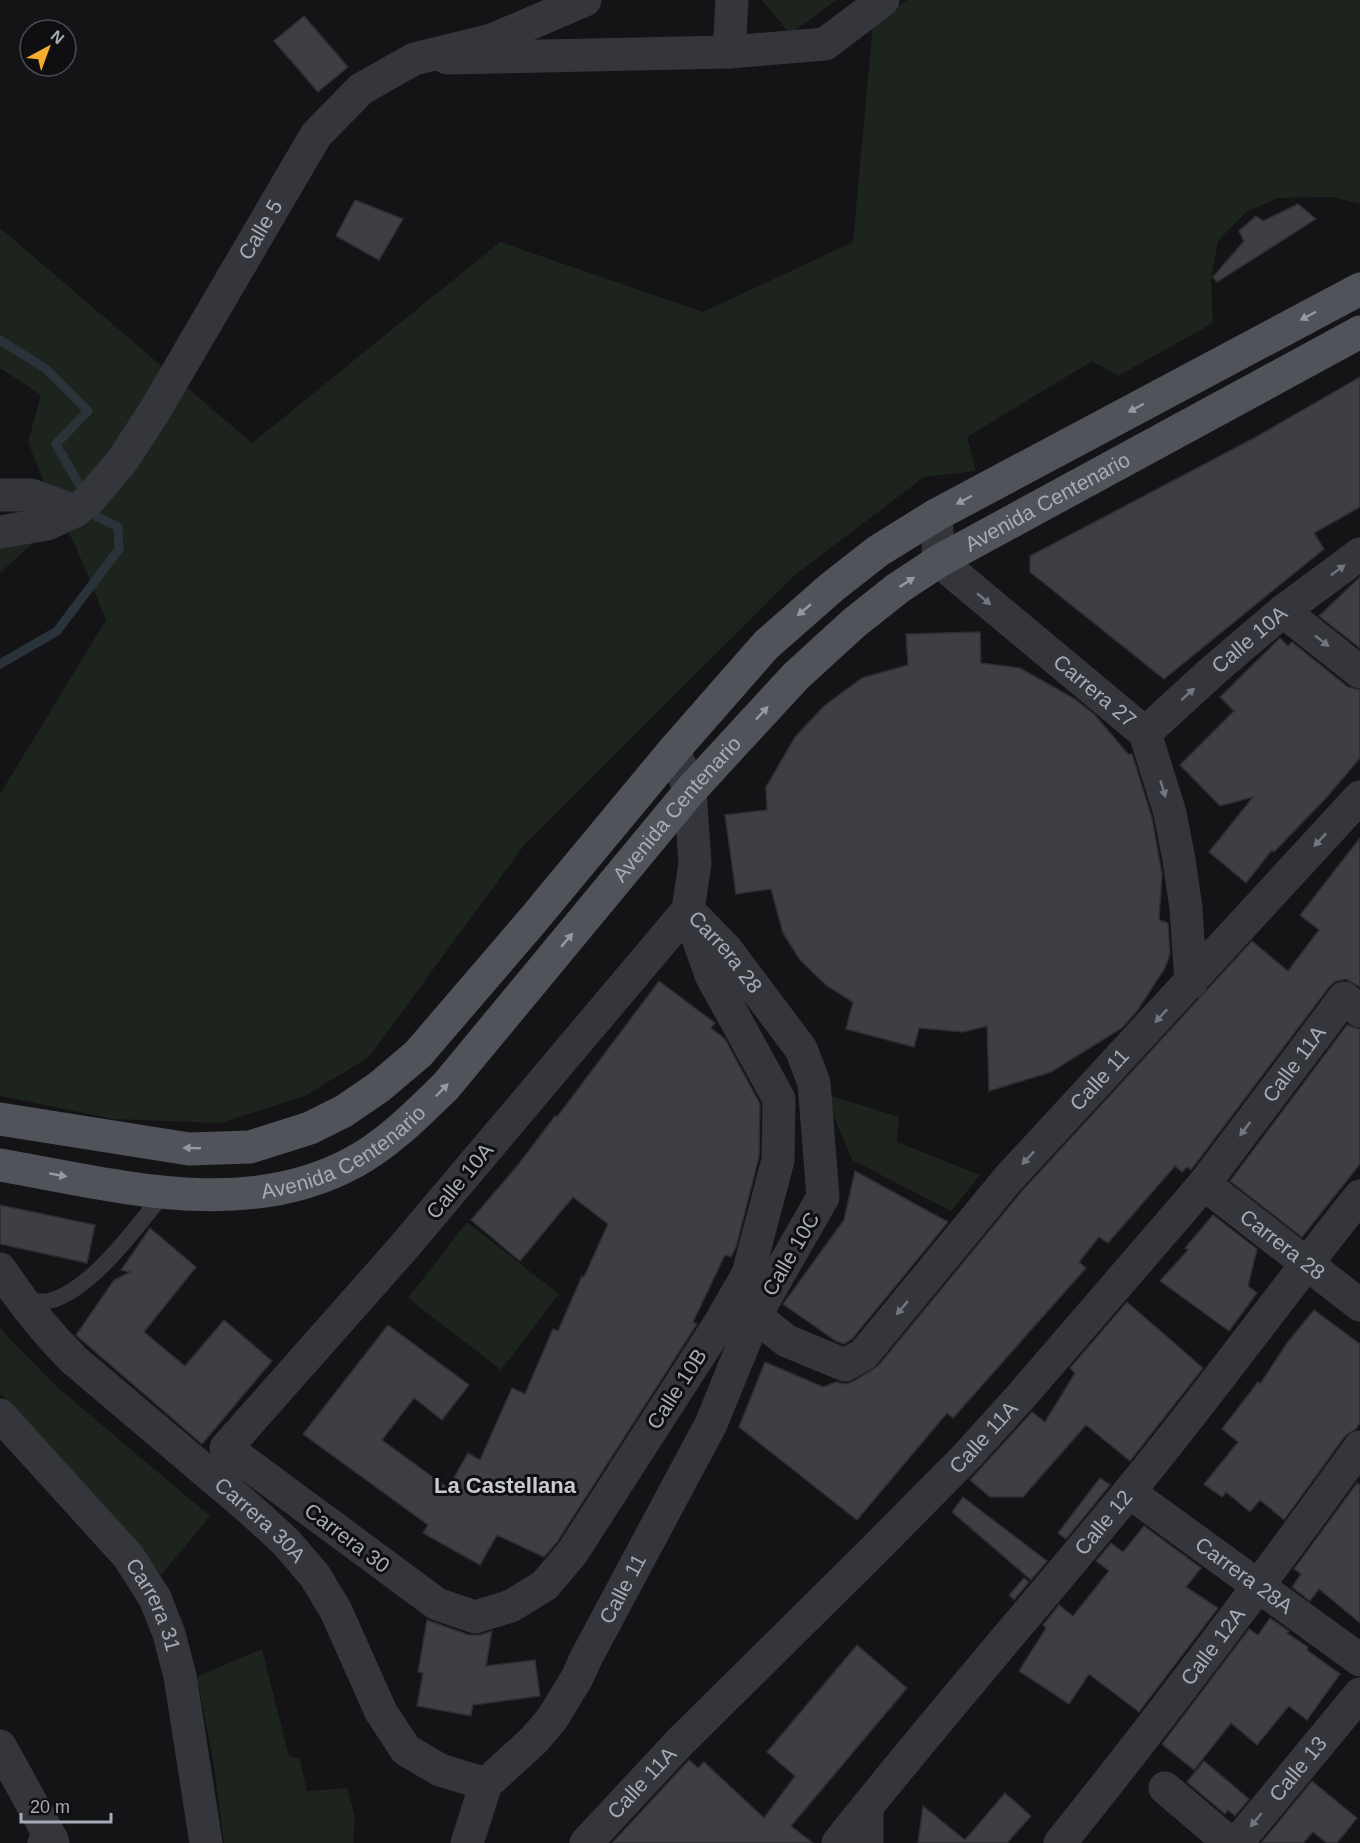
<svg xmlns="http://www.w3.org/2000/svg" width="1360" height="1843" font-family="Arial,sans-serif">
  <style>
    .green { fill: #1c241d }
    .lines { fill: none; stroke-linecap: round; stroke-linejoin: round }
    .stream { stroke: #2a333a; stroke-width: 9 }
    .building { fill: #3e3f43; stroke: #2e2e32; stroke-width: 1.5 }
    .service { stroke: #35363b; stroke-width: 16 }
    .minor { stroke: #35363b; stroke-width: 33 }
    .tertiary { stroke: #35363b; stroke-width: 33 }
    .primary { stroke: #51535a; stroke-width: 33 }
    .oneway { fill: #9599a4 }
    .oneway2 { fill: #73767f }
    .labels { text-anchor: middle; stroke-width: 6; stroke-linejoin: round; paint-order: stroke }
    .street-label { font-size: 21px; fill: #a6abb7; stroke: #0f0f11 }
    .neighbourhood-label { font-size: 22px; font-weight: bold; fill: #c7cad2; stroke: #0f0f11 }
  </style>
  <rect width="100%" height="100%" fill="#141416"/>
  <g class="green">
    <path d="M762,0h74l-46,34z"/>
    <path d="M907,0h453v204l-28,-7 -54,1 -32,14 -28,29 -7,38 2,44 -95,53 -26,-15 -125,76 9,34 -52,6 -128,97 -271,270 -156,213 -64,39 -85,27 -107,-4 -113,-23v-302l106,-174 -32,-78 -15,-22 -59,53v-34l59,-19 -31,-78 13,-47 -41,-27v-140l252,215 248,-201 203,70 150,-70 20,-218z"/>
    <path d="M825,1094l74,23 -2,25 83,33 -29,36 -99,-51z"/>
    <path d="M467,1222l92,72 -58,76 -93,-72z"/>
    <path d="M0,1327l9,11 49,50 152,128 -49,59 -56,-69 -105,-113z"/>
    <path d="M262,1649l27,107 11,3 7,32 40,-3 8,29 -2,26h-129l-10,-77 -17,-89z"/>
  </g>
  <g class="lines">
    <g class="stream">
      <path d="M0,340l46,29 42,42 -32,33 29,51"/>
      <path d="M0,664l57,-33 62,-82 -1,-22 -22,-11 -5,-9"/>
    </g>
  </g>
  <g class="building">
    <path d="M304,16l44,51 -30,25 -44,-51z"/>
    <path d="M355,200l48,19 -24,41 -43,-24z"/>
    <path d="M1298,204l18,15 -99,63 -4,-5 31,-36 -5,-10 17,-15 7,5z"/>
    <path d="M1360,377v130l-46,26 10,16 -160,130 -134,-107v-16l226,-119z"/>
    <path d="M1360,577v71l-41,-32z"/>
    <path d="M980,632l1,31 39,5 55,31 20,16 33,39h4l20,64 10,56 -3,46 9,3 2,31 -5,14 -28,43 -15,17 -71,44 -62,19 -2,-65 -24,6 -44,-4 -5,19 -68,-18 7,-27 -26,-16 -27,-26 -17,-27 -12,-44 -35,5 -11,-79 42,-5 -1,-23 29,-50 29,-31 38,-28 46,-13 -2,-31z"/>
    <path d="M1280,638l8,8 4,-4 56,45 12,3v68l-33,39 -53,55 -2,-2 -26,33 -37,-31 44,-55 -33,9 -40,-41 54,-54 -14,-14z"/>
    <path d="M1360,838v149l-14,-8 -10,2 -7,6 -138,183 -4,-3 -5,5 -7,-6 -67,77 -9,-6 -20,25 7,6 -133,150 -6,-5 -90,107 -118,-93 26,-65 58,25 13,-5 10,2 8,-3 24,-15 144,-175 230,-250 36,30 31,-41 -19,-15z"/>
    <path d="M659,981l56,42 -4,5 14,11 35,65 -1,53 -23,90 -5,10 -6,-2 -32,67 4,2 -140,218 -13,15 -47,-22 -17,30 -57,-32 5,-8 -125,-91 85,-109 81,60 -27,35 -28,-22 -32,42 66,48 20,-35 12,7 32,-72 13,6 28,-65 5,2 24,-55 2,1 24,-53 -35,-27 -53,64 -49,-41 47,-55 37,-49 2,1z"/>
    <path d="M1347,1025l13,4v135l-58,73 -72,-56z"/>
    <path d="M855,1171l93,51 -96,117 -8,5 -8,-3 -53,-37 61,-84z"/>
    <path d="M0,1205l95,20 -8,38 -87,-19z"/>
    <path d="M1213,1215l44,34 -9,37 9,7 -28,38 -69,-50 28,-31 -3,-2z"/>
    <path d="M150,1228l46,39 -52,65 41,34 39,-46 48,41 -70,83 -126,-109 38,-55 16,-8 -9,-2z"/>
    <path d="M1127,1302l76,66 -73,93 -44,-36 -63,72h-33l-20,-17 62,-68 13,10 30,-49 -5,-5z"/>
    <path d="M1314,1310l46,34v79l-4,6 -11,7 -61,84 -24,-20 -10,12 -24,-20 -4,5 -18,-13 34,-42 -16,-13 36,-47 2,2 27,-41z"/>
    <path d="M1100,1478l10,7 -44,54 -8,-6z"/>
    <path d="M1357,1483l3,2v138l-41,-34 -9,12 -18,-14 9,-13 -7,-5z"/>
    <path d="M963,1497l84,64 -16,19 -79,-68z"/>
    <path d="M1144,1526l57,42 -15,19 32,21 -79,104 -50,-38 -20,30 -50,-33 27,-43 -3,-3 16,-20 14,11 36,-45 -13,-10 15,-18 12,9z"/>
    <path d="M1024,1578l5,4 -15,18 -5,-5z"/>
    <path d="M1270,1618l19,13 -2,2 21,14 -1,3 33,24 -33,46 -18,-14 -32,39 -26,-22 -37,47 -32,-26 87,-115 9,6z"/>
    <path d="M427,1620l42,15h11l12,-4 -6,35 49,-6 5,36 -67,9 -2,11 -54,-10 6,-33 -5,-1z"/>
    <path d="M857,1645l50,43 -116,138 22,17h-201l77,-83 9,8 6,-6 60,56 31,-42 -28,-24z"/>
    <path d="M1204,1761l45,38 -14,17 -7,-6 -3,4 -38,-32z"/>
    <path d="M1312,1781l45,37 -20,25h-10l-14,-11 -10,11h-42z"/>
    <path d="M1005,1793l26,23 -24,27h-89l5,-37 42,34z"/>
  </g>
  <g class="lines">
    <path class="service" d="M21,1299c9,1 20,4 28,2 42,-10 89,-76 115,-108"/>
    <g class="minor">
      <path d="M729,52l3,-52"/>
      <path d="M447,58l282,-6 96,-8 58,-44"/>
      <path d="M0,495h31l44,16"/>
      <path id="s1" d="M936,515l3,46 206,172 25,80 9,47 7,48 5,75"/>
      <path d="M1283,611l77,61"/>
      <path id="s2" d="M1145,733l70,-64 68,-58 77,-57"/>
      <path d="M688,910l23,65 68,124 -1,61 -30,114 -30,52 -146,227 -27,32 -34,21 -36,11 -38,-13 -211,-156 177,-200z"/>
      <path id="s3" d="M1204,1184l156,121"/>
      <path id="s4" d="M0,1269c22,33 46,63 74,91l177,150 35,32 29,34 21,35 45,101 25,38 34,20 46,14"/>
      <path id="s5" d="M0,1415l128,141 27,42 14,36 11,42 26,167"/>
      <path id="s6" d="M1129,1492l231,168"/>
      <path d="M0,1746l52,94"/>
      <path d="M1165,1788l65,55"/>
      <path d="M867,1807v36"/>
      <path id="s7" d="M467,1843l19,-59 48,-44 18,-21 25,-41 9,-20 125,-234 44,-108"/>
      <path id="s8" d="M586,1843l94,-101 192,-190 95,-96 56,-62 181,-210 140,-186 16,13"/>
      <path id="s9" d="M1060,1843c104,-129 203,-262 300,-396"/>
      <path id="s10" d="M1237,1843l123,-149"/>
    </g>
    <g class="tertiary">
      <path id="s11" d="M0,532l47,-8 28,-13 13,-10 34,-40 32,-49 162,-277 45,-46 53,-30 78,-19 93,-40"/>
      <path id="s12" d="M674,750l16,41 5,72 -7,47 38,39 75,100 13,34 9,114 -68,119 32,25 58,24 19,-11 144,-175 352,-382"/>
      <path d="M44,1843l8,-3 1,3"/>
      <path id="s13" d="M838,1843c94,-119 194,-233 290,-350 80,-97 153,-199 232,-297"/>
    </g>
    <g class="primary">
      <path d="M0,1119l189,30 61,-2 60,-19 34,-17 35,-24 39,-33 115,-134 141,-170 92,-105 66,-58 46,-36 58,-36 424,-226"/>
      <path id="s14" d="M0,1165c115,20 245,57 354,-3 35,-19 64,-49 92,-76l244,-295 106,-115 58,-53 44,-35 41,-27 421,-229"/>
    </g>
  </g>
  <defs><path id="oneway-solid" d="M-6-.8H1V-3.2L6.5 0L1 3.2V.8H-6Z" transform="scale(1.5)"/></defs>
  <g class="oneway">
    <use href="#oneway-solid" transform="translate(1308 316) rotate(152)"/>
    <use href="#oneway-solid" transform="translate(1136 408) rotate(152)"/>
    <use href="#oneway-solid" transform="translate(964 500) rotate(152)"/>
    <use href="#oneway-solid" transform="translate(907 582) rotate(-33)"/>
    <use href="#oneway-solid" transform="translate(804 610) rotate(140)"/>
    <use href="#oneway-solid" transform="translate(762 713) rotate(-47)"/>
    <use href="#oneway-solid" transform="translate(567 940) rotate(-50)"/>
    <use href="#oneway-solid" transform="translate(442 1090) rotate(-46)"/>
    <use href="#oneway-solid" transform="translate(192 1148) rotate(-178)"/>
    <use href="#oneway-solid" transform="translate(58 1175) rotate(10)"/>
  </g>
  <g class="oneway2">
    <use href="#oneway-solid" transform="translate(1338 570) rotate(-37)"/>
    <use href="#oneway-solid" transform="translate(984 599) rotate(40)"/>
    <use href="#oneway-solid" transform="translate(1322 641) rotate(38)"/>
    <use href="#oneway-solid" transform="translate(1188 694) rotate(-42)"/>
    <use href="#oneway-solid" transform="translate(1163 789) rotate(73)"/>
    <use href="#oneway-solid" transform="translate(1320 840) rotate(133)"/>
    <use href="#oneway-solid" transform="translate(1161 1016) rotate(133)"/>
    <use href="#oneway-solid" transform="translate(1245 1129) rotate(127)"/>
    <use href="#oneway-solid" transform="translate(1028 1158) rotate(133)"/>
    <use href="#oneway-solid" transform="translate(902 1308) rotate(130)"/>
    <use href="#oneway-solid" transform="translate(1256 1820) rotate(129)"/>
  </g>
  <g class="labels">
    <g class="street-label">
      <text dy="7" stroke="none"><textPath href="#s11" startOffset="417">Calle 5</textPath></text>
      <text dy="7" stroke="none"><textPath href="#s14" startOffset="1328">Avenida Centenario</textPath></text>
      <text dy="7" stroke="none"><textPath href="#s2" startOffset="140">Calle 10A</textPath></text>
      <text dy="7" stroke="none"><textPath href="#s1" startOffset="249">Carrera 27</textPath></text>
      <text dy="7" stroke="none"><textPath href="#s14" startOffset="842">Avenida Centenario</textPath></text>
      <text dy="7" stroke="none"><textPath href="#s12" startOffset="220">Carrera 28</textPath></text>
      <text dy="7" stroke="none"><textPath href="#s8" startOffset="1054">Calle 11A</textPath></text>
      <text dy="7" stroke="none"><textPath href="#s12" startOffset="1118">Calle 11</textPath></text>
      <text dy="7" stroke="none"><textPath href="#s14" startOffset="356">Avenida Centenario</textPath></text>
      <text transform="translate(460 1181) rotate(-50)" y="7">Calle 10A</text>
      <text dy="7" stroke="none"><textPath href="#s3" startOffset="99">Carrera 28</textPath></text>
      <text transform="translate(791 1254) rotate(-60)" y="7">Calle 10C</text>
      <text transform="translate(677 1389) rotate(-57)" y="7">Calle 10B</text>
      <text dy="7" stroke="none"><textPath href="#s8" startOffset="568">Calle 11A</textPath></text>
      <text dy="7" stroke="none"><textPath href="#s4" startOffset="363">Carrera 30A</textPath></text>
      <text dy="7" stroke="none"><textPath href="#s13" startOffset="416">Calle 12</textPath></text>
      <text transform="translate(347 1538) rotate(37)" y="7">Carrera 30</text>
      <text dy="7" stroke="none"><textPath href="#s6" startOffset="142">Carrera 28A</textPath></text>
      <text dy="7" stroke="none"><textPath href="#s7" startOffset="303">Calle 11</textPath></text>
      <text dy="7" stroke="none"><textPath href="#s5" startOffset="246">Carrera 31</textPath></text>
      <text dy="7" stroke="none"><textPath href="#s9" startOffset="249">Calle 12A</textPath></text>
      <text dy="7" stroke="none"><textPath href="#s10" startOffset="96">Calle 13</textPath></text>
      <text dy="7" stroke="none"><textPath href="#s8" startOffset="82">Calle 11A</textPath></text>
    </g>
    <g class="neighbourhood-label">
      <text x="505" y="1493">La Castellana</text>
    </g>
  </g>
  <g transform="translate(48 48) rotate(41)"><circle r="28" fill="#0f0f11" stroke="#4b4d53" stroke-width="1.5"/>
  <path d="M0-4.5L10 22L0 15L-10 22Z" fill="#f4ac2f"/>
  <text y="-9" font-size="16" font-weight="bold" text-anchor="middle" fill="#a6abb7">N</text>
  </g>
  <path d="M21 1813v9h90v-9" fill="none" stroke="#a6abb7" stroke-width="3"/>
  <text x="30" y="1813" font-size="18" fill="#a6abb7" stroke="#0f0f11" stroke-width="4.5" paint-order="stroke">20 m</text>
</svg>
